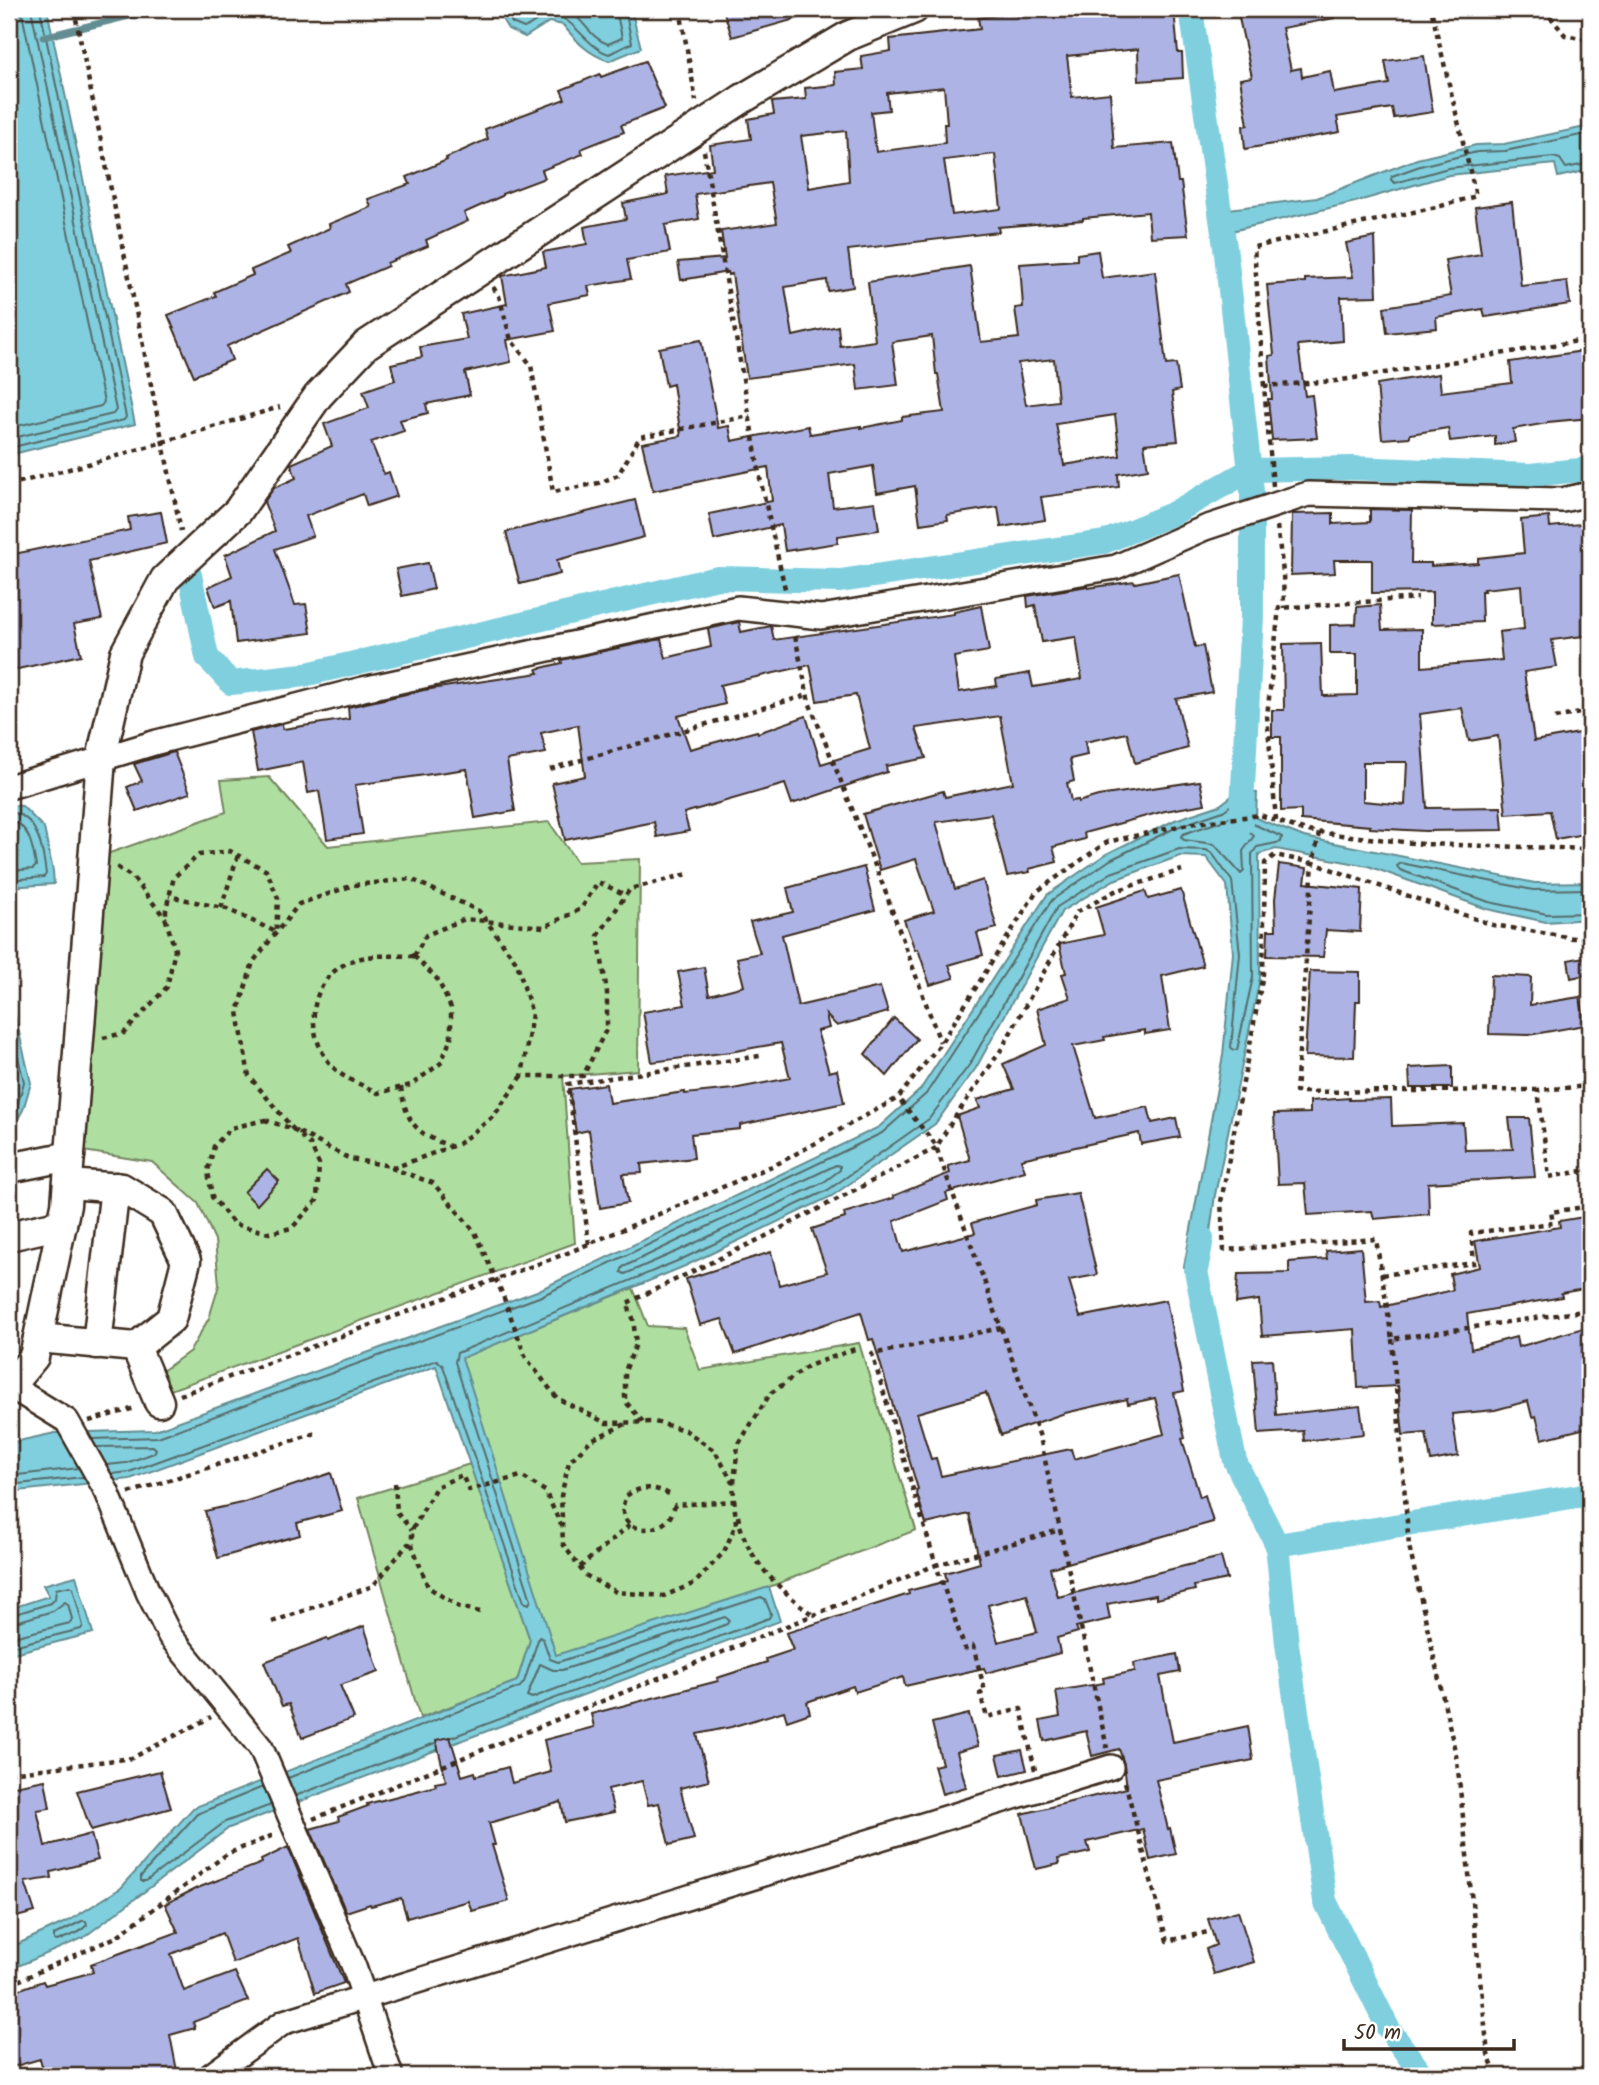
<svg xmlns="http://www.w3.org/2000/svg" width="1599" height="2085" font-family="Kalam,sans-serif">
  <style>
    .green { fill: #aedfa0; stroke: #74845f; stroke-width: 2 }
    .water { fill: #80cfde; stroke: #648d91; stroke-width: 2 }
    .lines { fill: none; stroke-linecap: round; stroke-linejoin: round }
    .shore { stroke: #576c6b; stroke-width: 2 }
    .stream { stroke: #648d91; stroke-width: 7 }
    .canal { stroke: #80cfde; stroke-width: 24 }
    .building { fill: #adb4e5; stroke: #3b2a1e; stroke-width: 2; fill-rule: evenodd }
    .minor-casing { stroke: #3b2a1e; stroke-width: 28 }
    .tertiary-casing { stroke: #3b2a1e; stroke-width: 33 }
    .path { stroke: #3b2a1e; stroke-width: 4.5; stroke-dasharray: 5 5; stroke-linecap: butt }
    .minor { stroke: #fff; stroke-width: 23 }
    .tertiary { stroke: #fff; stroke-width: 28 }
  </style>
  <rect width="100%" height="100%" fill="#fff"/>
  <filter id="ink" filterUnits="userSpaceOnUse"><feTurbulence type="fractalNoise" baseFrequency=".0143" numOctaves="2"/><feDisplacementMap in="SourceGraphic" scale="14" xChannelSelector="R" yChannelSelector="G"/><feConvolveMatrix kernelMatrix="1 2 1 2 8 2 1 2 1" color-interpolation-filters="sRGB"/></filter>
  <g filter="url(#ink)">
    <g class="green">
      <path d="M269,777l59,69 221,-24 28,40 63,-3 -2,211 -75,6 12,167 -410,149 -7,-18 32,-23 19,-33 10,-33 -4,-45 -17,-37 -46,-41 -69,-11 24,-297 119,-42 -5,-32z"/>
      <path d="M633,1288l15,38 36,2 16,42 159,-27 57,187 -147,57 -213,69 -95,-298z"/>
      <path d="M470,1464l60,176 -13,41 -97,37 -62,-220z"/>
    </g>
    <g class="water">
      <path d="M9,9h38l88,415 -126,31z"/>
      <path d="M496,9h135l10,39 -32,13c-21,-7 -32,-19 -46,-36l-14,-3 -24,15 -17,-8z"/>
      <path d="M1590,126v44l-32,7 -3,-13 -106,11 -94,27 -132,31 -3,-23 97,-12 100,-39 59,-14 28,-1z"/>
      <path d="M1237,792l20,1 -1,25 48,19 231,46 55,-1v37l-44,3 -59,-13 -119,-43 -92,-17 -17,5 1,124 -45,217 -10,75 -21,-3 39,-212 10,-102 -6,-68 -21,-28 -26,-1 -66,24 -52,31 -86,157 -41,56 -103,72 -147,70 -223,92 94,297 213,-68 11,34 -551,207 -146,110 -74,32v-22l61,-28 51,-32 72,-80 324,-127 13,-41 -94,-274 -306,113 -121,13v-49l46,-10 100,-3 382,-139 342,-164 41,-37 127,-195 59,-41 69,-34 45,-15z"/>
      <path d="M9,805l13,1 22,22 9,43 1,13 -45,3z"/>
      <path d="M9,990l22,93 -8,27 -14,24z"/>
      <path d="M76,1576l17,57 -83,21 -1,-45 40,-13 -6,-11z"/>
    </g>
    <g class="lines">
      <g class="shore">
        <path d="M504,9l8,14 12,5c7,-3 17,-12 25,-13 23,-2 35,31 60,39l23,-11 -7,-34"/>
        <path d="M562,9c20,4 26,29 46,35l14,-6 -6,-29"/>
        <path d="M1590,133l-85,18 -28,1 -57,14 -28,10 -1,4 4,3 53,-15 105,-11 7,2 6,9 24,-5"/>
        <path d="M9,428l92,-22 3,-4 -83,-393"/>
        <path d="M9,439l104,-25 3,-4 -85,-401"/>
        <path d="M9,448l115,-28 2,-3 -86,-408"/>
        <path d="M9,812c29,2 34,38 37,62l-2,3 -35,3"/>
        <path d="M1235,813l4,1 4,12 11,10 -11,15 1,20 -3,3 -27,-30 -30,-4 -3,-3 2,-3 42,-14z"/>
        <path d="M9,820c21,4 24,29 27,46l-3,3 -24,2"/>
        <path d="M1590,889l-57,1 -132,-27 -4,3 3,4 89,32 58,12 43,-1"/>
        <path d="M9,1020l15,62 -7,25 -8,14"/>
        <path d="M836,1165l4,1v4l-16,12 -146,69 -53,23 -4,-2 2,-5z"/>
        <path d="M92,1439l66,-2 381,-140 343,-164 44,-39 126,-194 58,-40 67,-33 46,-16 17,-12 9,2v17l2,5 31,14 -1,5 -24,5 -5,7 1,123 -16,73h-4l-2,-3 9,-93 -8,-73 -20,-28 -6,-3 -27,-1 -68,24 -54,34 -87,157 -41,55 -101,71 -146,69 -225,94 -2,9 76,238 -2,4 -5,-2 -81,-236 -6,-6 -308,112 -17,2"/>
        <path d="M97,1447l56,-1 3,3 -2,4 -28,10 -19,2"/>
        <path d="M9,1476l70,-8"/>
        <path d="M9,1485l74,-8"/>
        <path d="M9,1616l42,-13 4,-4 1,-10 14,-3 3,2 10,38 -2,3 -72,18"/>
        <path d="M725,1617l4,3 -2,4 -195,74 -5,-2 13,-32 13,6h9z"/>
        <path d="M9,1624l44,-13 12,-9 3,2 4,15 -2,4 -61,15"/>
        <path d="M288,1778l232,-91 4,-5 15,-45 4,2 7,20 8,3 203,-65 4,2 6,15 -2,4 -317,119"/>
        <path d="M263,1787l-66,27 -56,62v5h5l79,-59 46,-17"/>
        <path d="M295,1796l140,-53"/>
        <path d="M82,1921h4l1,4 -8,7 -22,9 -3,-1v-5z"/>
      </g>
      <path class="stream" d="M43,37l115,-28"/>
      <g class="canal">
        <path d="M1191,9l35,245 26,237v126l-11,207"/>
        <path d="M190,575l17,82 24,26 72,-8 415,-97 122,3 264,-39 68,-28 78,-44 102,-2 178,7 60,-6"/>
        <path d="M1202,1238l-6,33 39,190 42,84"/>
        <path d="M1423,2076l-35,-48 -63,-127 -38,-257 -10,-99 313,-51"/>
      </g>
    </g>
    <g class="building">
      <path d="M723,9h90v5l-81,23z"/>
      <path d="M1060,9h114l4,44h4l1,25 -44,3 -1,-32 -71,7 5,41 38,-4 4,55 59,-5 5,39h3l7,53 -38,2 -2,-25 -65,6v2l-85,7 1,5 -151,18 5,37 -25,4 -1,-11 -42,7 8,49 45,-10 2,20 35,-5 -7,-59 102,-16 11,76 38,-4 -4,-30 8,-1 -3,-43 57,-4v-6l21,-3 4,27 53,-7 11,94 10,-1 4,26 -8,2 6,49 -34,3 4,25 -30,5 1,13 -78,10 4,23 -44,7 -3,-20 -51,8 1,5 -28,4 -5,-38 -38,7 -4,-27 -44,8 4,33 42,-5 4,28 -41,6v7l-53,8 -4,-26 -67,15 -5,-26 63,-13 -4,-34 -115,24 -11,-48 39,-7 -8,-52 -7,2 -7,-38 42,-8 17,88 11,-2 3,15 76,-15 2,8 51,-8v2l41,-8v-3l42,-5 -6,-38h-2l-4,-38 -40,6 6,43 -40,5 -3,-26 -108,14 -15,-104 -4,1v-3l-47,8 -3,-18 47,-4 -4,-27 56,-8 -7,-40 -75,11 4,25 -34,6 5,27 -43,8 4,19 -43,7 2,9 -41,8 6,28 -48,9 4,22 -46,10 5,23 -44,9 2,9 -28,7 4,11 -33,11 13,32 5,-2 8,24 -30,10 -4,-12 -57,22 7,20 -38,13 20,56 11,-1 5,29 -75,10 -5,-42 -16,6 -7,-20 24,-11 -7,-21 50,-24 -11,-29 10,-14 22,-10 -5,-14 41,-18 -8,-22 45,-16 -6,-17 32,-11 -4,-16 31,-7 -2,-10 47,-8 -6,-25 46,-10 -5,-28 44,-9 -3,-15 44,-8 -3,-17 42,-8 -3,-16 45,-9 -3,-18 48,-7 -3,-24 41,-6 -3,-20 26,-5 -2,-12 34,-3 -1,-11 31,-3 -1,-13 28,-3 -2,-13 30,-5 -1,-12 90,-10 -2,-11 39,-6v4zM944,87l3,37h-3l1,19 -69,9 -5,-40 18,-2 -2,-17zM846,131l3,50 -40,7 -8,-52zM995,154l6,55 -49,6 -8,-55zM1054,359l4,42 -32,4 -8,-42zM1115,415l5,41 -56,9 -8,-41z"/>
      <path d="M1237,9h98v9l-53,10 9,42 10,-2 1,9 28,-6 4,22 55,-9 -4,-23 39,-5 9,56 -39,6 -2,-10 -55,9 3,15 -95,17 -2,-23 5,-1 -8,-46 12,-2z"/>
      <path d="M645,61l20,47 -44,17 3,7 -43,17 2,5 -41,16 3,8 -43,16v2l-38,17 4,8 -42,19 2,6 -41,17 1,3 -42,18 3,8 -122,54 5,14 -38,16 -26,-61 48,-19 -2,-4 39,-17 -2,-5 40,-17 -3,-6 42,-19 -1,-4 42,-17 -3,-8 42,-15 -3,-7 40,-17 -1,-2 42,-19 -3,-10 80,-30 -4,-9 39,-16 1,3z"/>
      <path d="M1512,202l9,84 46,-5 3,23 -85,13 -2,-8 -47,8 1,11 -50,5 -3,-26 67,-11 -6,-36 36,-6 -6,-47z"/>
      <path d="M1375,237l2,59 -36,1 2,44 -45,4 7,51 7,-1 5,43 -45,2 -4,-41h4l-3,-43 5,-1 -7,-70 38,-3v-3l48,-2 -7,-34z"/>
      <path d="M1590,350v68l-42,4v1l-35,6 2,13 -20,3v-9l-45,5 -2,-13 -38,6v3l-28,2 -5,-55 62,-10 2,18 71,-9 -2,-21z"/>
      <path d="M635,500l9,37 -87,23 3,14 -40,10 -14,-52z"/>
      <path d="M1370,509l42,1 -1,53h20v3l47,-3v-5l46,-5 -3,-33 28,-3 1,10 40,-4v112l-38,5 5,27 -33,5 10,69 51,-9 5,22v79l-34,6 -6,-28 -44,3 -8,-78 -29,5 -7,-33 -42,6 7,94 74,-1 2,23 -78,1 -55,-3v-2l-69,-6v-10l-20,1v-74h-9v-27h12l-1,-66 38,-1 2,53 34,-1v-41h-27v-29l26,-1 1,-17 23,-2 2,25 40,-1v38l80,-7 -3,-28 25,-3 -3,-44 -38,4 1,2h-3l1,31 -50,2v-32l-60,1v-33h-38l1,13 -44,2 1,-61 41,-1v11l37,-2zM1363,762h44l-2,43 -42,-4z"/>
      <path d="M161,512l6,31 -78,18 13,58 -28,5 7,31 -72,16v-116l121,-25 -2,-13z"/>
      <path d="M428,563l6,26 -32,7 -6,-27z"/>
      <path d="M1179,574l16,73 8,-1 9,46 -36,7 12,49 -53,15 -8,-30 -42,9 2,13 -17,4 4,22 -7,2 4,18 7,-1v2l20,-6 102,-15 5,23 -40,7 -81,22 1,6 -32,8 4,15 -28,7 1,3 -23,4 -16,-62 -55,8 19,67 28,-9 14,48 -20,5 6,22 -34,10 5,13 -24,7 -12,-36 -3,1 -11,-30 30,-9 -18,-52 -36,11 -17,-56 80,-23 2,6 68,-14 -13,-67 -84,12 10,30 -40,8 1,6 -95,32 -7,-20 -101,29 5,18 -32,6 -3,-15 -89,18 -13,-57 33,-7 -7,-51 -37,8 5,20 -39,7 8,51 -40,7 -8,-49 -112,16 8,49 -36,5 -8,-48 -11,2 -5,-31 -45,9 -7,-39 31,-8 1,5 66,-10 -1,-12 76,-17 115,-17 -2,-4 25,-6 -1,-3 100,-21 5,19 45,-11 -3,-18 31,-7 2,10 30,-6 3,14 180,-26v-2l27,-6 8,45 -35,6 5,35 38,-6 -1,-7 34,-6 3,14 49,-8 -6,-42 -34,5 -7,-37 -7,2 -1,-11 61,-10v2l46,-7 1,2zM810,665l7,36 39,-6 14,54 -49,15 -15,-48 -48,17 -1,-2 -67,18 -12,-33 47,-12 -5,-19z"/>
      <path d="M174,752l16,41 -53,18 -10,-24 15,-6 -8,-17z"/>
      <path d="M1279,864l28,4 -2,15 57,6 -2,43 -34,-2 -3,27 -56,-1 1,-26h8l-1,-31z"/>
      <path d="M864,867l11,43 -93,25 16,71 82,-19 8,25 -51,14 -11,-11 3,13 -12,3 12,41 8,-2 7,33 -104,22v4l-49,5 3,24 -53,6 1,9 -19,1 5,29 -28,5 -11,-78 -13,3 -7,-44 37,-5 3,19 76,-11v2l48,-5 57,-11 -9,-35 -51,9 -78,10 -9,-50 42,-7 -7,-33 26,-5 5,28 35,-9 -7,-28 23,-5 -10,-31 43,-10 -6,-24z"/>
      <path d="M1181,890l22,76 -41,10 8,54 -25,4v-4l-41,7 1,3 -32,6 22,72 53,-11 4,16 24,-5 4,19 -39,7 -2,-11 -118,26 4,12 -79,22 2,7 -54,21 9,31 72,-19 -3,-10 65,-18 -1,-5 42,-7 19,82 -28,5 11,37 86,-17 18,91 -10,2 11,45 -3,1 18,58 5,-2 8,27 -163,46 8,29 163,-40 6,22 -33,7 1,4 -39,9v-4l-49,9 3,15 -34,8 2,5 -21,6 3,15 -74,20 -2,-5 -79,18 -2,-9 -48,15 -2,-6 -46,16 3,11 -23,8 -3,-10 -53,16 -34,7 12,47 -29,7 14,51 -25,6 -10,-42 -11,2 -6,-24 -34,8 6,23 -49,10 -4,-20 -72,21 6,22h-3l17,56 -37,10 -4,-10 -61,17 -6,-20 -30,8 -1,-2 -24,8 -36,-83 29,-8 -1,-4 30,-11 -1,-2 69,-18 -1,-3 11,-2 -10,-41 14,-3 12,39 13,-4 1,4 32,-9 4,16 39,-11 -7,-32 50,-13 -3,-13 127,-33 -1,-3 50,-16 -1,-3 27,-9 -7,-17 123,-39 -1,-3 39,-10 -2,-8 35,-10 -11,-49 -43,10 -10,-34 2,-1 -45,-150 -4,1 -8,-28 -126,42 -13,-35 -22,6 -14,-46 85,-27 8,33 48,-13 -15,-43 33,-11 -1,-5 50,-15 -1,-2 57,-23 -2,-7 22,-6 -13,-44 23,-8 -3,-8 37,-11 -11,-25 43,-19 -9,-36 33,-11 -8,-24 4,-1 -7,-29 45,-9 -8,-28 49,-16 3,8zM986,1393l15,42 64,-22 62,-14 1,5 27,-6 9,36 -90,25 -3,-10 -130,27 -5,-18 -5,1 -14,-46zM1027,1595l10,37 -39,10 -10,-37z"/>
      <path d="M1590,956v18l-19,4 -3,-18z"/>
      <path d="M1310,971l50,1v29h-4l-2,56 -49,-1z"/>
      <path d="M1491,975l40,2 -1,28 50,-8 5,28 -56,10 -40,-1z"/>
      <path d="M894,1018l23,21 -30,37 -22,-22z"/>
      <path d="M1452,1066v22h-42l-1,-20z"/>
      <path d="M1349,1098v2l42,-1 1,27 71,-3 2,27 48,-1 -4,-31h20l6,59 -107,6 1,31 -55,5 -2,-8 -64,4 -3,-32 -27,1 -4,-70 36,-1v-12z"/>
      <path d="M267,1169l12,12 -22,24 -13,-13z"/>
      <path d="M1590,1216v72l-29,5 1,4 -95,17 4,35 45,-12 2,10 72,-21v44l-7,1 7,29v27l-48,12 -6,-23 -4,1 -4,-16 -33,9 -43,4 6,42 -27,5 -5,-28 -23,2 -5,-49 -40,2 -3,-59 -93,7 -3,-36 -23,3 2,-29 51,-1v-11l38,-3 -1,-8 35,-3 5,54 14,-1 1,6 72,-17 -3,-16 30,-7 -5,-26 85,-14 -1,-6z"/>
      <path d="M1272,1359l4,56 84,-9 4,28 -60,7 -1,-10 -44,3 -6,-74z"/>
      <path d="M331,1473l11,38 -45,12 3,12 -82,23 -13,-47 36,-8z"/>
      <path d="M364,1626l15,46 -39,13 14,33 -52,20 -13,-34 -7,2 -18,-44 63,-24 1,3z"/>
      <path d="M1177,1654l3,18 -20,4 13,66 75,-16 5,34 -97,20 12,49 2,-1 6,26 -26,6 -7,-31 -56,13 3,10 -32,7 1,5 -23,5 -14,-55 105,-26 -3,-24 -5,-15 -27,7 -6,-25 -42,10 -4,-20 20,-4 -4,-26 48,-8 -1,-5 32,-7 -1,-8z"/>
      <path d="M969,1714l9,32 -21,6 9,35 -24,7 -8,-28 8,-2 -10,-41z"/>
      <path d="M1022,1750l5,20 -25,6 -5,-21z"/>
      <path d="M160,1771l11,37 -80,22 -14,-39z"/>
      <path d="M45,1780l5,28 -13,2 8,36 46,-12 7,26 -47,12 1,6 -27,4 10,30 -26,7v-132z"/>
      <path d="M288,1847l56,136 -29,10 -17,-55 -65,25 -11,-30 -51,21 13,37 51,-19 13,29 -55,21 2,6 -25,7 8,41h-133l-5,-17 -31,9v-75l34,-12 2,4 48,-13 -2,-8 87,-32 -13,-28 30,-15 67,-26 -1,-3z"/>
      <path d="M1238,1911l16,51 -40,12 -8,-25 10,-4 -8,-26z"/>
    </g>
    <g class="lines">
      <defs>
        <g id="minor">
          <path d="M9,787l148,-45 206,-53 375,-81 83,9 295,-50 89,-39 103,-34 254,6 28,-6"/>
          <path d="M10,1386l57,35 40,71 41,100 22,44 91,112 93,219 37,109"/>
          <path d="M210,2076l74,-54 827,-255"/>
        </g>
        <g id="tertiary">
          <path d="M9,1168l61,-12"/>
          <path d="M9,1236l53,-12"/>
          <path d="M38,1338l98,9 35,-28 15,-58 -23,-48 -41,-25 -54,-4"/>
          <path d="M97,1344l18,-157"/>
          <path d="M136,1347l23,55"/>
          <path d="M9,1387l25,-30 32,-152 35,-446 24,-106 40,-74 73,-68 80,-115 48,-51 376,-246 106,-63 66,-27"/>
        </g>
      </defs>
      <use href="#minor" class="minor-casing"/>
      <use href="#tertiary" class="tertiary-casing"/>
      <g class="path">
        <path d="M74,9l107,522"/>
        <path d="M680,9l16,92"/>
        <path d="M1544,9l21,26 25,5"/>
        <path d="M704,151l56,327 26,115"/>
        <path d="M493,287l6,9 12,44 20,25 22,127 46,-9 19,-8 22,-38 110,-21"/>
        <path d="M1264,386l-10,-139 187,-41 35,-10 -45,-187"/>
        <path d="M9,485l94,-25 177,-53"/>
        <path d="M1273,486l-9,-100 72,-5 254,-42"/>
        <path d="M1277,526l6,46 1,36"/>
        <path d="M795,636l14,66 75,186 56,154"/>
        <path d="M1555,718l35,-7"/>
        <path d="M550,769l258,-74"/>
        <path d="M1276,820l-9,-104 12,-108 139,-10"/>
        <path d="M1319,833l-6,30 -38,-8 -10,8 -2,111 -42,228 3,48 152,-11 16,100 198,-29"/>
        <path d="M117,867l16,11 33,41"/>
        <path d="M221,908l17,-53"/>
        <path d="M414,956l24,24 13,28v30l-10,25 -30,22 -33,8c-12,-7 -32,-13 -42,-23 -31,-29 -31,-85 9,-106 20,-11 46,-8 69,-8z"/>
        <path d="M414,956l12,-21 39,-16 79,8 37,-18 17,-27 28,13"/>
        <path d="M103,1038l21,-5 43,-46 8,-37 -9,-30v-11l8,-32 25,-22 31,-4 37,20 11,28 -2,33 -49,-23 -58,-13"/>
        <path d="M522,1076l-29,41 -35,27 -62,23 -46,-8 -57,-30 -44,-53 -11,-64 15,-50 46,-58 55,-19 57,-6 68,32 38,52 15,51 -10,62h61l24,-48v-36l-9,-56 32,-47 58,-15"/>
        <path d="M1590,1086l-52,4 11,87 39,-7 2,13"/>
        <path d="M401,1087c5,37 16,47 49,59"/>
        <path d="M1538,1090l-242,2 17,-229 180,62 80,13h17"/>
        <path d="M265,1120l28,9 17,15 9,20 -2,36 -25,28 -23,5 -35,-9 -22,-27 -4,-26 6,-25 17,-18z"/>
        <path d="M391,1168l42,15 42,49 27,61 24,65 31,40 49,25 49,-1 30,8 30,21 18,32 3,41 -12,28 -29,31 -31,13 -48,-4 -31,-17 -22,-31 -2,-48 8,-34 22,-22 37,-17"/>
        <path d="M589,1244l-21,-160 192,-28"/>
        <path d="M1382,1275l92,-12 -3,-30 82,-10 -2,-11 39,-6"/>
        <path d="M1001,1328l39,109 67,311"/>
        <path d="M1392,1339l17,207 48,214 31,294 8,22"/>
        <path d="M180,1395l385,-141 214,-91 119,-65 43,-55 95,-151 71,-50 81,-18 72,-9 46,16 116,13 168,5"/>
        <path d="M89,1421l46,-13"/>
        <path d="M643,1422l-18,-21v-30l11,-27 -3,-26 -6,-15 137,-66 172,-89 13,-22 52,-76 76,-138 38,-21 67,-21"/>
        <path d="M395,1483l2,30 15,17"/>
        <path d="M734,1483l4,-38 32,-51 38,-28 47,-17"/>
        <path d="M129,1493l190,-61"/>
        <path d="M669,1494c-17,-8 -28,-8 -43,2 -2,5 -4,11 -3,16 3,21 32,21 45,8 3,-3 5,-10 7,-15l59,-4"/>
        <path d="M738,1516c8,45 42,73 76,100"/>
        <path d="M580,1567l51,-43"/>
        <path d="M480,1612l-21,-5 -31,-20 -16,-42v-15l24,-43 26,-12 7,15 52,-14 24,15 16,34"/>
        <path d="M272,1622l101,-36 35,-42 4,1"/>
        <path d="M1035,1770l-14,-61 -34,8 -7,-23 5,-3 -12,-45 -8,3 -29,-84 124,-35"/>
        <path d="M9,1773l123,-15 79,-41"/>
        <path d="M1125,1782l42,159 41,-9"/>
        <path d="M313,1819l623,-254 -64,-211 129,-26 -66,-184 -37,-46"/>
        <path d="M9,1985l107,-48 111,-83 49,-20"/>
      </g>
      <use href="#minor" class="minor"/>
      <use href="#tertiary" class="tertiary"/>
    </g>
  </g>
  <rect width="1599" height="2085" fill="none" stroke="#fff" stroke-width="35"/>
  <rect x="18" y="18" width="1564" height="2050" fill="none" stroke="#3b2a1e" stroke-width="2.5" filter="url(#ink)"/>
  <path d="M1344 2039v10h170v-10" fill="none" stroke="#3b2a1e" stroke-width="3.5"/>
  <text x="1354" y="2039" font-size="21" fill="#3b2a1e" stroke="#ffffff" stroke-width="5" paint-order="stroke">50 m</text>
</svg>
